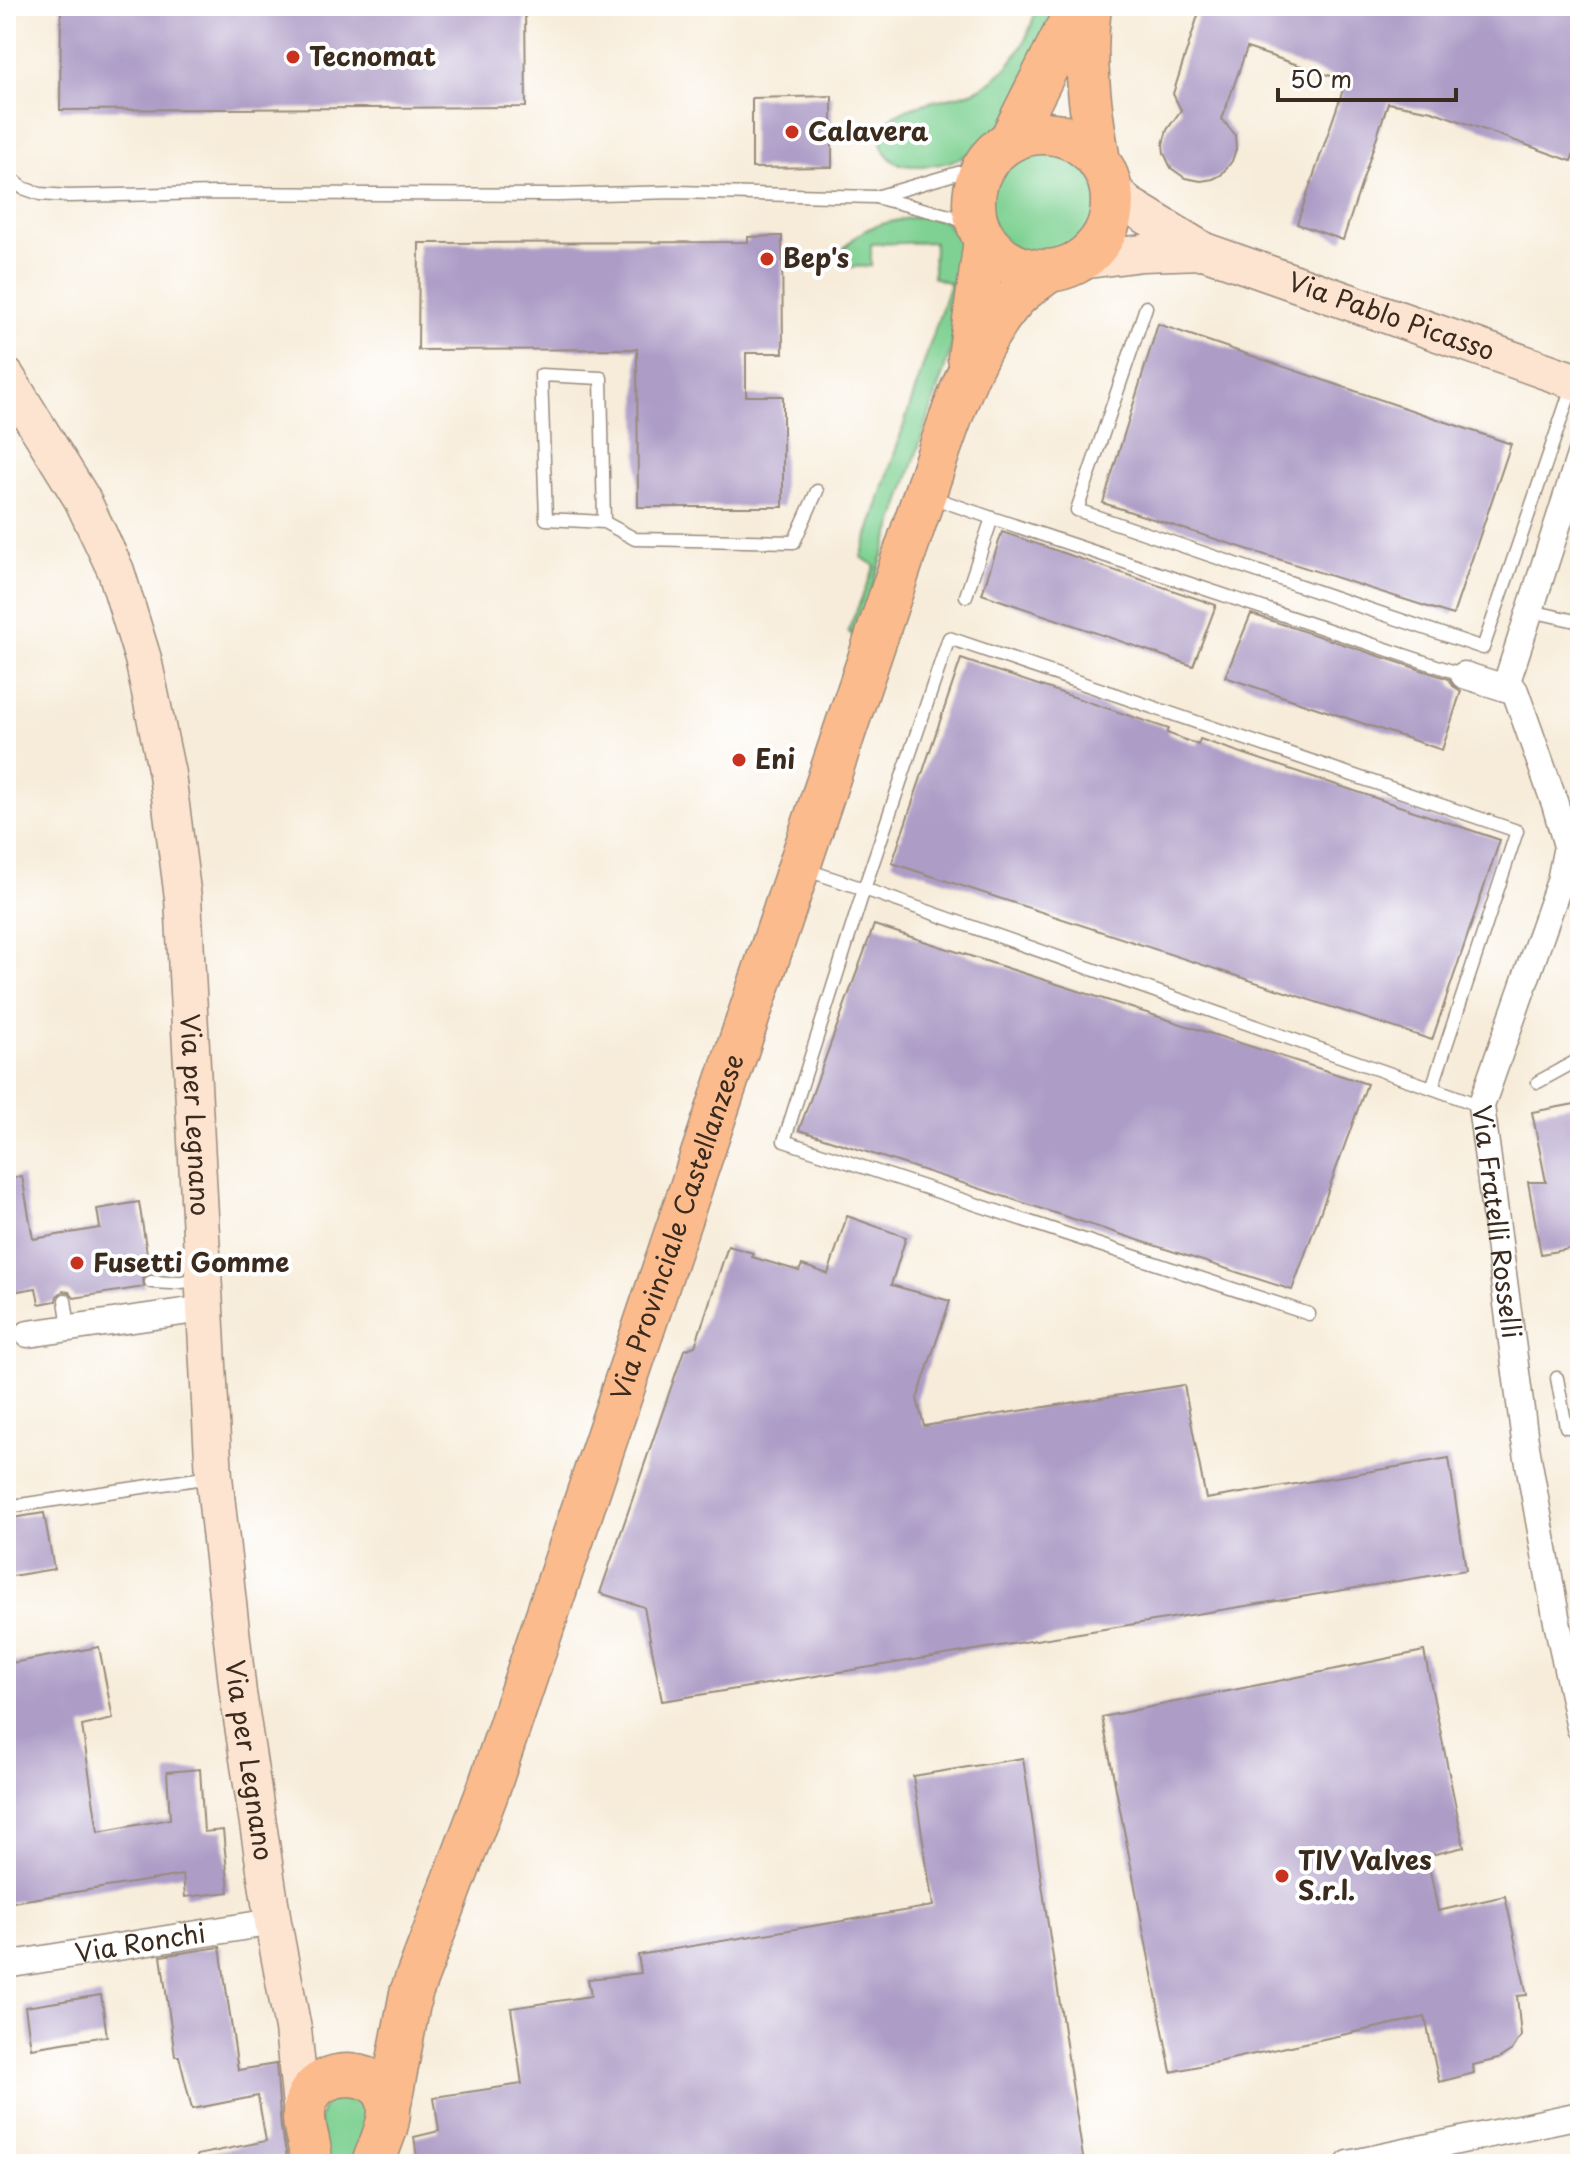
<svg xmlns="http://www.w3.org/2000/svg" width="1586" height="2170" font-family="'Playpen Sans',sans-serif">
  <style>
    .green { fill: #7fd193; stroke: #5d7e58; stroke-width: 2 }
    .building { fill: #ad9cc6 }
    .lines { fill: none; stroke-linecap: round; stroke-linejoin: round }
    .lane-casing { stroke: #998b7c; stroke-width: 15 }
    .street-casing { stroke: #998b7c; stroke-width: 29 }
    .secondary-casing { stroke: #998b7c; stroke-width: 39 }
    .primary-casing { stroke: #998b7c; stroke-width: 45 }
    .lane { stroke: #fff; stroke-width: 12 }
    .street { stroke: #fff; stroke-width: 26 }
    .secondary { stroke: #fde4d1; stroke-width: 36 }
    .primary { stroke: #fbbb8d; stroke-width: 42 }
    .poi-dot { fill: #c8321e; stroke: #fff; stroke-width: 3 }
    .labels { text-anchor: middle; stroke-width: 8; stroke-linejoin: round; paint-order: stroke }
    .poi-label { font-size: 26px; font-weight: bold; fill: #3b2a1e; stroke: #fff; text-anchor: start }
    .street-label { font-size: 26px; fill: #3b2a1e; stroke: #fff }
  </style>
  <rect width="100%" height="100%" fill="#fff"/>
  <filter id="ink" filterUnits="userSpaceOnUse"><feTurbulence type="fractalNoise" baseFrequency=".0125" numOctaves="2"/><feDisplacementMap in="SourceGraphic" scale="16" xChannelSelector="R" yChannelSelector="G"/><feConvolveMatrix kernelMatrix="1 2 1 2 8 2 1 2 1" color-interpolation-filters="sRGB"/></filter>
  <filter id="wash" filterUnits="userSpaceOnUse"><feTurbulence type="fractalNoise" baseFrequency=".006" numOctaves="4" result="noise"/><feDisplacementMap in="SourceGraphic" scale="32" xChannelSelector="R" yChannelSelector="G"/><feGaussianBlur stdDeviation="1.8" result="paint"/><feColorMatrix in="noise" values="0 0 0 0 0 0 0 0 0 0 0 0 0 0 0 0 0 1.4 0 .05"/><feComposite in="paint" operator="in"/></filter>
  <g filter="url(#wash)">
    <rect width="100%" height="100%" fill="#f7ecd9"/>
    <g class="green">
      <path d="M1036,6h25c-12,24 -23,48 -35,72 -6,14 -12,31 -21,44 -22,34 -63,48 -102,43 -11,-2 -22,-14 -22,-26 2,-38 68,-37 93,-48 34,-15 56,-49 62,-85z"/>
      <circle cx="1043" cy="202" r="54"/>
      <path d="M919,216l26,5 15,20 4,10 -12,95 -89,270 -11,19 -4,-4 27,-65 -14,-9 89,-274 -17,-6 1,-35 -63,2v22l-21,1 -10,-6 -1,-7c25,-31 42,-30 80,-38z"/>
      <path d="M355,2090l18,12 -14,62h-33l-7,-46 7,-16z"/>
    </g>
    <g id="blocks">
      <g class="building">
        <path d="M61,6h464l1,101 -466,3z"/>
        <path d="M1201,6h379v131l-9,24 -139,-50 -44,-8 -45,137 -46,-16 49,-143 -99,-33 -25,71 13,16 1,14 -4,12 -11,14 -8,4 -12,2 -16,-3 -14,-10 -7,-15 -1,-9 4,-14 14,-20 -8,-16z"/>
        <path d="M832,96v71l-80,1v-70z"/>
        <path d="M782,236l1,117h-37v43h37v111h-145l-1,-158 -219,1 1,-107 329,-1v-5z"/>
        <path d="M1158,324l353,120 -58,171 -350,-112z"/>
        <path d="M1002,532l214,73 -23,61 -211,-72z"/>
        <path d="M1251,614l198,65 4,7 8,5 -19,59 -217,-73z"/>
        <path d="M961,659l208,70 -2,4 31,12 2,-6 300,101 -68,200 -540,-177z"/>
        <path d="M874,925l493,159 -75,206 -493,-160z"/>
        <path d="M1580,1103v144l-39,7 -13,-72h18l-14,-70z"/>
        <path d="M22,1176l11,63 67,-11 -3,-19 42,-7 11,71 -7,5 1,9 -70,11 -5,-6 -6,-1 -6,5 -1,5 -17,3 -3,-16 -30,5v-114z"/>
        <path d="M847,1216l59,21 -15,48 59,16 -33,98 7,27 260,-41 22,114 243,-41 17,112 -804,131 -18,-94 -44,-14 84,-243 11,-4 33,-100 25,7 -1,4 47,14 3,-6 26,9z"/>
        <path d="M44,1513l10,56 -48,8v-58z"/>
        <path d="M99,1647l14,72 -31,7 16,106 72,-13 -3,-47 33,-3 4,63 19,-2 6,62 -44,5 -2,-22 -177,28v-239z"/>
        <path d="M1424,1651l40,196 -37,9 11,55 67,-15 22,99 -10,1 4,40 -9,14 -14,9 -25,6 1,8 -35,9 -14,-65 -254,55 -69,-355z"/>
        <path d="M1023,1758l61,406h-666l-4,-27 25,-6 -5,-34 88,-13 -11,-76 80,-12 -3,-17 53,-6 -3,-18 295,-49 -20,-130z"/>
        <path d="M220,1947l18,123 38,-6 5,64 6,29 -33,7h-56l-1,-9 69,-14 -8,-45 -66,13 -13,-53h-4l-14,-100z"/>
        <path d="M101,1995l6,41 -76,12 -6,-41z"/>
      </g>
    </g>
  </g>
  <g filter="url(#ink)">
    <use href="#blocks" fill-opacity="0" stroke="#998b7c" stroke-width="2"/>
    <g class="lines">
      <defs>
        <g id="lane">
          <path d="M6,174l17,14 17,6 28,2 149,-3 342,2 117,-3 199,5 75,19 29,12"/>
          <path d="M876,197l109,-32"/>
          <path d="M1146,307l-69,203 406,138 90,-264"/>
          <path d="M931,497l61,21"/>
          <path d="M604,522l-3,-144 -60,-3 5,144 58,3 31,17 159,3 23,-51"/>
          <path d="M966,596l26,-78 472,157"/>
          <path d="M1540,613l40,9"/>
          <path d="M804,869l60,20 527,185 41,14 85,-257 -568,-193 -85,251 -80,252 525,173"/>
          <path d="M1538,1082l42,-23"/>
          <path d="M1432,1088l49,18"/>
          <path d="M151,1282l20,1 28,-3"/>
          <path d="M65,1300l4,27"/>
          <path d="M1557,1378l9,49 14,-2"/>
          <path d="M6,1507l205,-30"/>
        </g>
        <g id="street">
          <path id="s1" d="M1464,675l51,16 40,113 12,42 -7,35 -79,225 44,335 32,181 23,106"/>
          <path d="M1505,688l75,-233"/>
          <path d="M28,1334l176,-25"/>
          <path id="s2" d="M6,1965l267,-43"/>
          <path d="M1349,2164l231,-49"/>
        </g>
        <g id="secondary">
          <path id="s3" d="M1111,187l16,17 77,47 376,132"/>
          <path d="M1080,261l62,-8 62,-2"/>
          <path id="s4" d="M6,376l76,123 34,72 27,88 24,115 16,124 31,579 24,216 35,229 20,107 9,87"/>
        </g>
        <g id="primary">
          <path d="M1090,6c-7,53 0,103 9,155"/>
          <circle cx="1043" cy="202" r="69"/>
          <path d="M1010,141l68,-135"/>
          <path d="M969,358l16,-118"/>
          <path id="s5" d="M389,2108l22,-115 76,-200 449,-1333c20,-57 38,-115 78,-161 10,-11 23,-19 35,-28"/>
          <path d="M311,2164c1,-21 -12,-41 -5,-62 12,-38 82,-36 83,8 0,18 -11,37 -16,54"/>
        </g>
      </defs>
      <use href="#lane" class="lane-casing"/>
      <use href="#street" class="street-casing"/>
      <use href="#secondary" class="secondary-casing"/>
      <use href="#primary" class="primary-casing"/>
      <use href="#lane" class="lane"/>
      <use href="#street" class="street"/>
      <use href="#secondary" class="secondary"/>
      <use href="#primary" class="primary"/>
    </g>
  </g>
  <g class="poi-dot">
    <circle cx="293" cy="57" r="8"/>
    <circle cx="792" cy="132" r="8"/>
    <circle cx="767" cy="259" r="8"/>
    <circle cx="739" cy="760" r="8"/>
    <circle cx="77" cy="1263" r="8"/>
    <circle cx="1282" cy="1876" r="8"/>
  </g>
  <g class="labels">
    <g class="poi-label">
      <text x="309" y="66">Tecnomat</text>
      <text x="808" y="141">Calavera</text>
      <text x="783" y="268">Bep's</text>
      <text x="755" y="769">Eni</text>
      <text x="93" y="1272">Fusetti Gomme</text>
      <text x="1298" y="1870">TIV Valves<tspan x="1298" dy="30">S.r.l.</tspan></text>
    </g>
    <g class="street-label">
      <text dy="9" stroke="none"><textPath href="#s3" startOffset="312">Via Pablo Picasso</textPath></text>
      <text dy="9" stroke="none"><textPath href="#s4" startOffset="776">Via per Legnano</textPath></text>
      <text dy="9" stroke="none"><textPath href="#s1" startOffset="608">Via Fratelli Rosselli</textPath></text>
      <text dy="9" stroke="none"><textPath href="#s5" startOffset="928">Via Provinciale Castellanzese</textPath></text>
      <text dy="9" stroke="none"><textPath href="#s4" startOffset="1424">Via per Legnano</textPath></text>
      <text dy="9" stroke="none"><textPath href="#s2" startOffset="136">Via Ronchi</textPath></text>
    </g>
  </g>
  <rect width="1586" height="2170" fill="none" stroke="#fff" stroke-width="32"/>
  <path d="M1278 88v12h178v-12" fill="none" stroke="#3b2a1e" stroke-width="4"/>
  <text x="1290" y="88" font-size="24" fill="#3b2a1e" stroke="#ffffff" stroke-width="6" paint-order="stroke">50 m</text>
</svg>
